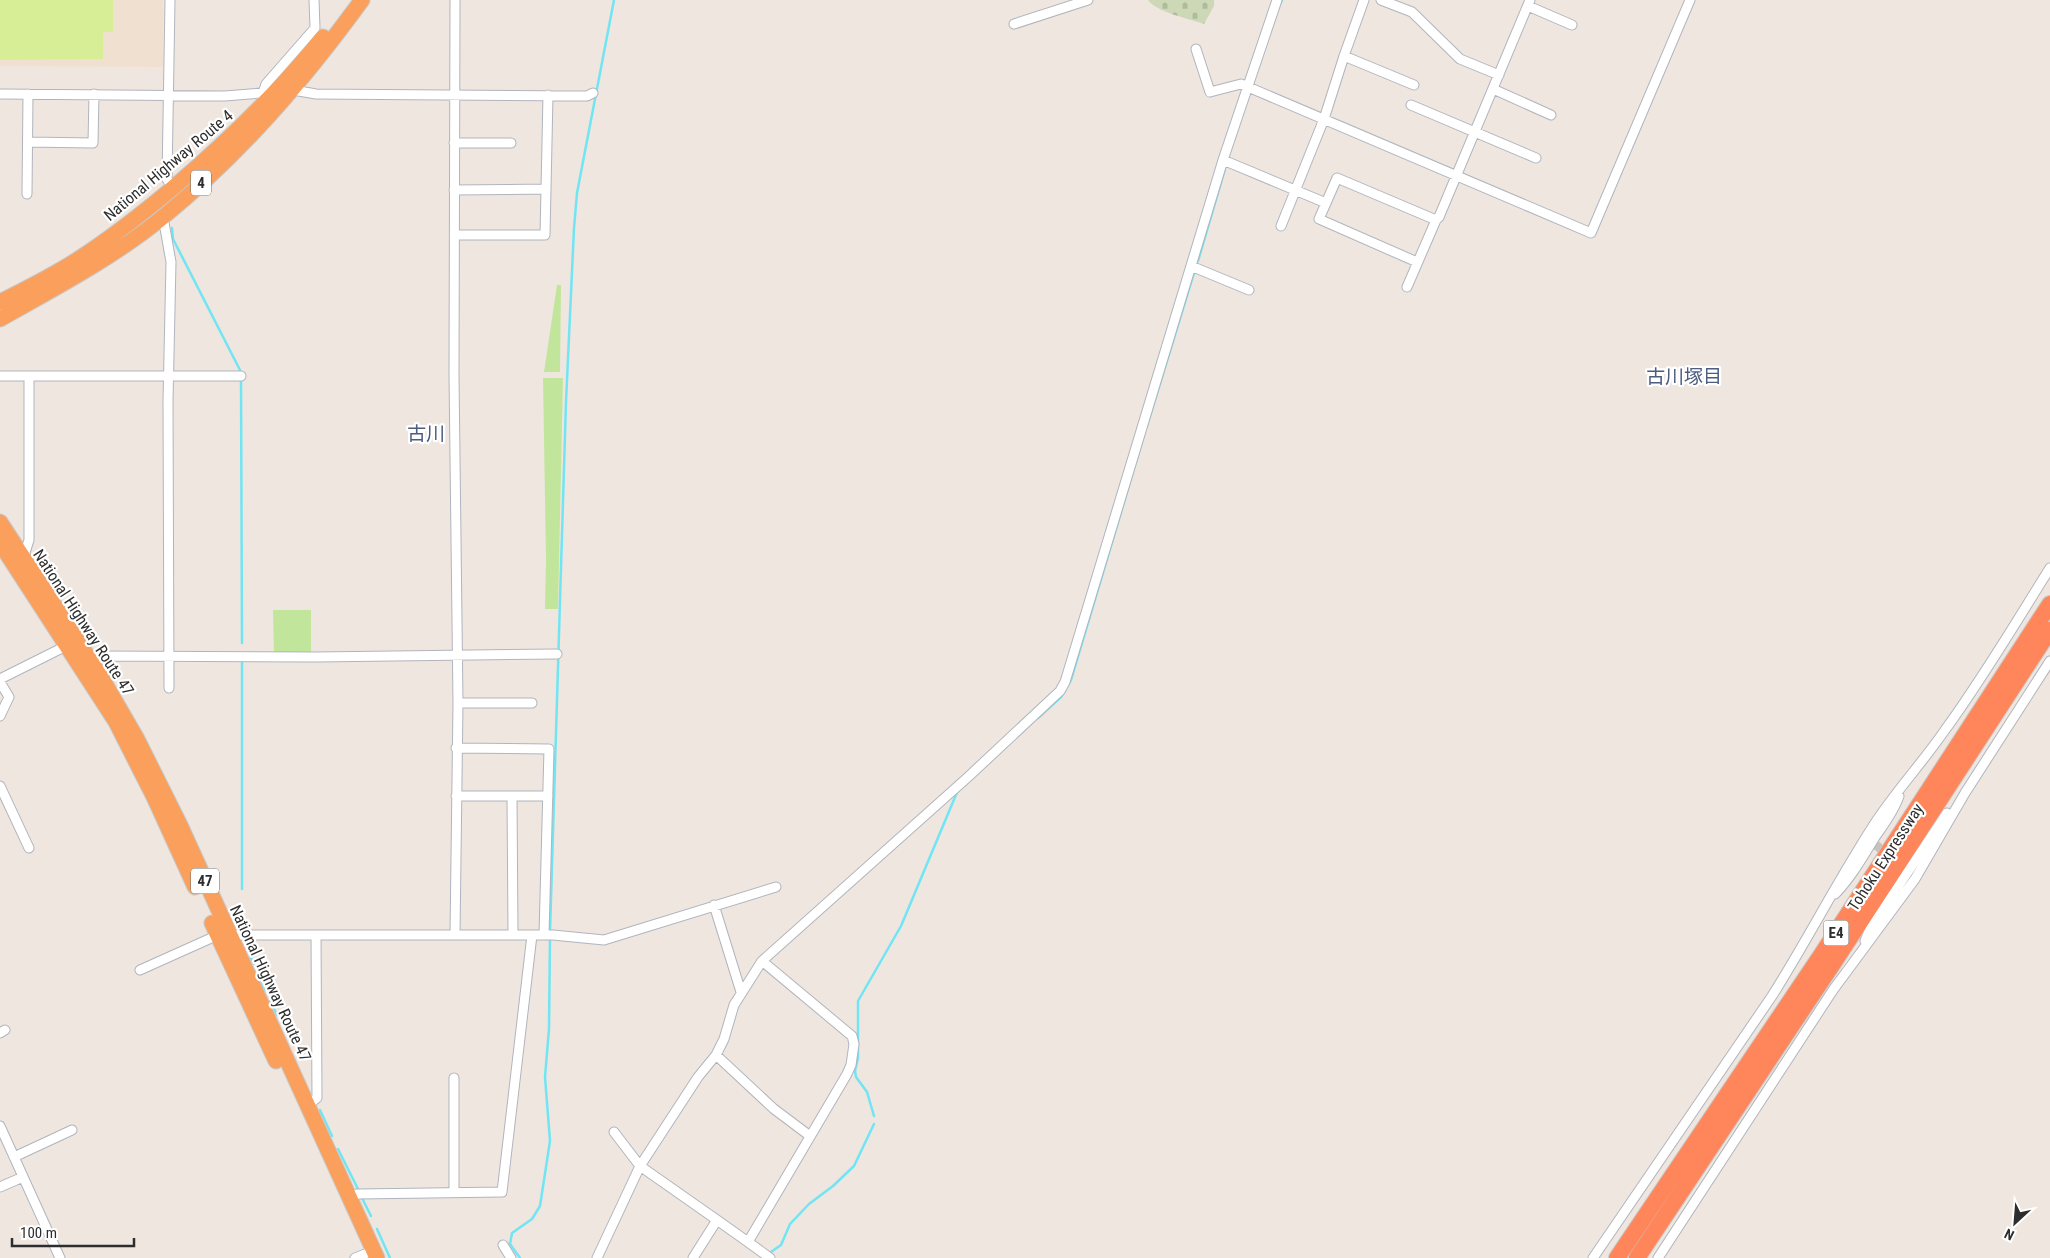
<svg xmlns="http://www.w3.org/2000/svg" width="2050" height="1258" font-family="'Roboto Condensed','Noto Sans JP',sans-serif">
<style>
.education{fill:#f0e0cf}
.green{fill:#c1e69b}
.cemetery{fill:url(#cemetery-stones)}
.pitch{fill:#d7ee97}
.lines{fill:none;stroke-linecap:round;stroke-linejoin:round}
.stream{stroke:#71e5f3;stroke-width:2.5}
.minor-tunnel{stroke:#c8c1bc;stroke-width:9;stroke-dasharray:9 4.5;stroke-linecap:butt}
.minor-casing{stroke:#b0b5bd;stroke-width:11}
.trunk-casing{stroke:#c8c8c8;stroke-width:17}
.motorway-casing{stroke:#c8c8c8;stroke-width:18}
.minor{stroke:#fff;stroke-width:9}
.trunk{stroke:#faa05c;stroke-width:15}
.motorway{stroke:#ff865a;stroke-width:16}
.labels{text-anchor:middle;stroke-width:4.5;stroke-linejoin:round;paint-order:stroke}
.shield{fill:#fff;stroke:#6c6c6c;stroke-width:1}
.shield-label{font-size:15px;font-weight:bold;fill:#2d2d2d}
.street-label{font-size:16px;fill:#2d2d2d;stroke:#fff}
.quarter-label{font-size:19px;fill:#4b5d80;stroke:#fff}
</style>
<defs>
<pattern id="cemetery-stones" width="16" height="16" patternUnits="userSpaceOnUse" patternTransform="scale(1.25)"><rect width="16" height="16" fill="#cdd9b6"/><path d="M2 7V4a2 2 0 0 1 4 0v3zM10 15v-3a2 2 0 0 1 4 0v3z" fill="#b0bb9d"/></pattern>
</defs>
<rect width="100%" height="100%" fill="#efe6e0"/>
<path class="education" d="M 0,0 L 163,0 L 163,67 L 0,66 Z"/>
<path class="green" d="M 557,285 L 561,285 L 560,372 L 544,372 Z
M 543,378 L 563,378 L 558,609 L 545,609 L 546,560 Z
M 273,610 L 311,610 L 311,653 L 274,654 Z"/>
<path class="cemetery" d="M 1148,0 L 1214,0 L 1214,6 L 1204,24 C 1190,19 1156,12 1148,0 Z"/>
<path class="pitch" d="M 0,0 L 113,0 L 113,32 L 103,32 L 103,59 L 0,60 Z"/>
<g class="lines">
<path class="stream" d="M 1277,11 L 1282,0
M 172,228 L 173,239 L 241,372
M 1198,261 L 1225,169
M 241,379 L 242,643
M 1147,426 L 1194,273
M 242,661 L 242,889
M 1038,718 L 1061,697 L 1071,680 L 1144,435
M 550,932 L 566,402 L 574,228 L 577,193 L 614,0
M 250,956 L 254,964
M 259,976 L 265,990
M 270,1001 L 277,1015
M 320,1110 L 332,1136
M 874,1116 L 867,1092 L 856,1077 L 855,1071 L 858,1058 L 858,1001 L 901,926 L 958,790
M 338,1149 L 359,1191
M 362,1198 L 371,1216
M 377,1229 L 390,1258
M 771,1252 L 781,1245 L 790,1224 L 809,1204 L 833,1186 L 854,1166 L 874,1124
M 520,1258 L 510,1244 L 512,1233 L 532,1219 L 540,1206 L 550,1141 L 545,1077 L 549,1029 L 550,938"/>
<path class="minor-tunnel" d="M 1876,845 L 1889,856"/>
<defs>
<path id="minor" d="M 170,0 L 167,179 L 172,188
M 455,0 L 454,375 L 458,703 L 455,935
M 1381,0 L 1412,12 L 1460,59 L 1499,75
M 1528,6 L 1572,25
M 1014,24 L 1088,0
M 1196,49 L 1210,92 L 1241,84 L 1591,233 L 1690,0
M 1344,56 L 1414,85
M 1493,89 L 1551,115
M 293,90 L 316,94 L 587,96 L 593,93
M 263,93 L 266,84 L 315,28 L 314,0
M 0,94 L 225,96 L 273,92
M 1411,105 L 1536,158
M 28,142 L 93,143 L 94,94
M 454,143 L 511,143
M 1223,160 L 1326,203
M 546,189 L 548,95
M 454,190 L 546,189 L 545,235 L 455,235
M 27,194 L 28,94
M 163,217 L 171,262 L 168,401 L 169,688
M 1281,226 L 1324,119 L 1344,56 L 1364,0
M 1417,262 L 1319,219 L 1337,178 L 1436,220
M 1191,266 L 1249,290
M 1407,287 L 1436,220 L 1439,217 L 1530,0
M 0,376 L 241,376
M 23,559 L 29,540 L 29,376
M 91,662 L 96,656 L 316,657 L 557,654
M 0,679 L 68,645
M 0,682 L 9,697 L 0,716
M 458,703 L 532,703
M 456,748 L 549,749 L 544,935
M 0,786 L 29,848
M 456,796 L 548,796
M 512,796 L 513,935
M 1835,894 C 1851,878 1863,856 1875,837 C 1884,824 1894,811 1899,796
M 714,905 L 741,992
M 229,935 L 553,935 L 604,940 L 776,887
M 1865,941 L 1870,929 L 1947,813
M 140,970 L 218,935
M 0,1033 L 5,1030
M 716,1055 L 774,1109 L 810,1136
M 308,1105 L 317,1098 L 316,935
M 0,1126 L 60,1258
M 614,1132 L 640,1166 L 717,1220
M 14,1157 L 72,1130
M 0,1187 L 23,1177
M 454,1192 L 454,1078
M 351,1199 L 357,1194 L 502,1192 L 532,935
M 748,1242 L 770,1258
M 503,1245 L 511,1258
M 355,1258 L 365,1254
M 597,1258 L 640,1166 L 698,1077 L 716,1055 L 724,1039 L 734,1005 L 762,961 L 968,777 L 1060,691 L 1065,682 L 1223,160 L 1277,0
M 693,1258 L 717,1220 L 748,1242 L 847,1074 L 851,1065 L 854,1044 L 852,1036 L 762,961
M 1593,1258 L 1772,996 C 1808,939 1838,880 1875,823 C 1896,791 1923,762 1945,730 C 1983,678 2016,622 2050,568
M 1658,1258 L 1833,990 L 1915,879 L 1965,793 L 2050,661"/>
<path id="trunk" d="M 0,302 C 26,289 52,276 77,260 C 111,238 143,213 174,187 C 228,141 278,93 323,37
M 0,319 C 55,288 114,257 163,217 C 241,153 303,81 362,0
M 0,522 L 100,675 L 137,739 L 180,825 L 377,1258
M 0,543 L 116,722 L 154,797 L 195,887
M 212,923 L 276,1061"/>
<path id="motorway" d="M 1617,1258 L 1822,954 L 2050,604
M 1637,1258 L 1834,962 L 2050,630"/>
</defs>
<use href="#minor" class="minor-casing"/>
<use href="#trunk" class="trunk-casing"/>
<use href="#motorway" class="motorway-casing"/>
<use href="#minor" class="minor"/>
<use href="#trunk" class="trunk"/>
<use href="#motorway" class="motorway"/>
</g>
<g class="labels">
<g class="shield">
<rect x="191" y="170.5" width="20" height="25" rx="4"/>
<rect x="191" y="868.5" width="28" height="25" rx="4"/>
<rect x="1823.5" y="920.5" width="25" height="25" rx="4"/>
</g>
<g class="shield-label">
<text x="201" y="188">4</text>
<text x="205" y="886">47</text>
<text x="1836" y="938">E4</text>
</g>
<g class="street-label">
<text transform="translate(168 165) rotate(-40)" y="6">National Highway Route 4</text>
<text transform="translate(84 622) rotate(57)" y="6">National Highway Route 47</text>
<text transform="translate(1885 857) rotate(-57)" y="6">Tohoku Expressway</text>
<text transform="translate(271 983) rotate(65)" y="6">National Highway Route 47</text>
</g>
<g class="quarter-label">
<text x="1684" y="383">古川塚目</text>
<text x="426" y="440">古川</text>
</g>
</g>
<g transform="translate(2015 1223) rotate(206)" stroke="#ffffff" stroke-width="4" paint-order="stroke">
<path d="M0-4L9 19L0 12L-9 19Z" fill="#2d2d2d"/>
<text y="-8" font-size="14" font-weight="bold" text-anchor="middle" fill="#2d2d2d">N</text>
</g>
<path d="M12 1238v8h122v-8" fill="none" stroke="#2d2d2d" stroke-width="2.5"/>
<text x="20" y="1238" font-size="15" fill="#2d2d2d" stroke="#ffffff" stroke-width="4" paint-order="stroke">100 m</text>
</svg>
